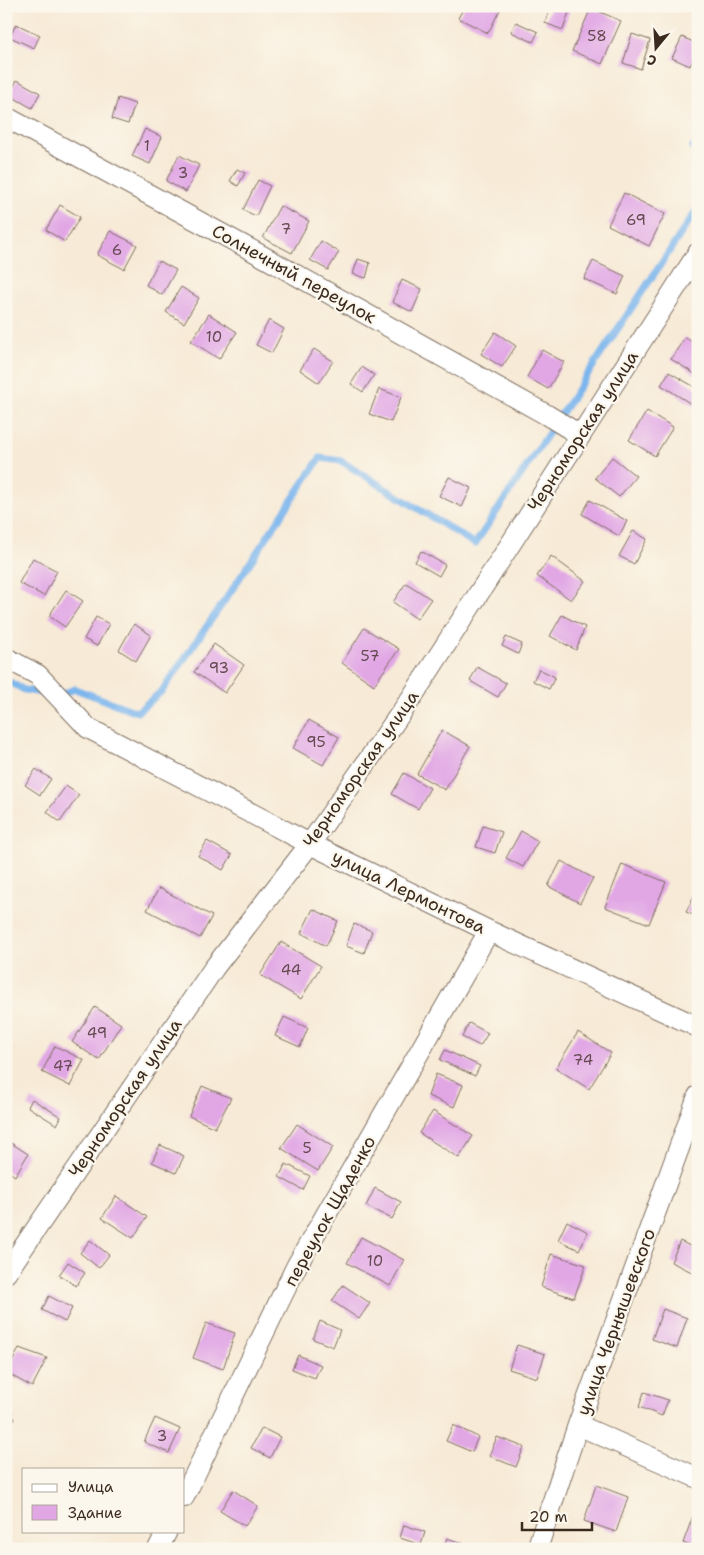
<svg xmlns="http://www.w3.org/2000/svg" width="704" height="1555" font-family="'Shantell Sans',sans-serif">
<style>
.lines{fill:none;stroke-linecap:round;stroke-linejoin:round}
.stream{stroke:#7bb6ed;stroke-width:7}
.building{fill:#e1a7e5}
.minor-casing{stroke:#7d6d5e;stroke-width:22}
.minor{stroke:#fff;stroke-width:20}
.labels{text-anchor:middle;stroke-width:4.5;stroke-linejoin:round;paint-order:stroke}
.number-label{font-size:15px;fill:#644950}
.street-label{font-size:18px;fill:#3b2a1e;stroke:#fbf7ec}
</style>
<rect width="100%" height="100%" fill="#fbf7ec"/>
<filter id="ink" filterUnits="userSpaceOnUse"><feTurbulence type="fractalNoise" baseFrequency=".02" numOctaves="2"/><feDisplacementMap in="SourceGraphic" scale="10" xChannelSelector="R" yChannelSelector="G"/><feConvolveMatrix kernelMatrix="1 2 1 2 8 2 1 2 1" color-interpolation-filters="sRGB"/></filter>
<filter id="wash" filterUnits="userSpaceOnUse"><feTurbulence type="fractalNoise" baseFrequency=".0096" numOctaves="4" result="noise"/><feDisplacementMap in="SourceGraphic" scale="20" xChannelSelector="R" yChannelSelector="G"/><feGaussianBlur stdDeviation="1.12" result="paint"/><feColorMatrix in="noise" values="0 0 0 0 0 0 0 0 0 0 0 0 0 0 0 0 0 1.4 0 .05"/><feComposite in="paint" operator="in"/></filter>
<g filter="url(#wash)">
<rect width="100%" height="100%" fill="#f7ead6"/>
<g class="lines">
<path class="stream" d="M 693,147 L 698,153
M 6,680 L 24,690 L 48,694
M 59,695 L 75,689 L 137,712 L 162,691 L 225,600 L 320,458 L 341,461 L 475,544 L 698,208"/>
</g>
<g id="blocks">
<path class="building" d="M 465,6 L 502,6 L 488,33 L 458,18 Z
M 551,6 L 571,6 L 563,30 L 545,23 Z
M 591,8 L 621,21 L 602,64 L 572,51 Z
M 516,22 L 538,32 L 533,42 L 511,32 Z
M 16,24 L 40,35 L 34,48 L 10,37 Z
M 632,34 L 650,40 L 641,69 L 623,63 Z
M 682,37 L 698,44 L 698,49 L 690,66 L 672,58 Z
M 17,80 L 40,93 L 32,108 L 9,95 Z
M 118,98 L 135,104 L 128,124 L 112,119 Z
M 145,129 L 162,137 L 150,164 L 132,156 Z
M 179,155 L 199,165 L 186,192 L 166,181 Z
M 237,169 L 245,173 L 238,186 L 230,181 Z
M 258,180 L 270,186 L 256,216 L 243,210 Z
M 624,193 L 665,214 L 649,246 L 608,225 Z
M 60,205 L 80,217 L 65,242 L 46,230 Z
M 280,206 L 309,221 L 292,253 L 263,238 Z
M 110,231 L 137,245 L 124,269 L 97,255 Z
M 321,241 L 339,252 L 328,270 L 310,260 Z
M 358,259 L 370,263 L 366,278 L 353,274 Z
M 159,261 L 176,270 L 162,295 L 146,285 Z
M 593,261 L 625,276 L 617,294 L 584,279 Z
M 402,280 L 422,289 L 412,312 L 392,302 Z
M 181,287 L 199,298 L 184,323 L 166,312 Z
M 209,314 L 237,332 L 219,359 L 191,341 Z
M 269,320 L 284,329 L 272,353 L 256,345 Z
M 495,332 L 516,346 L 502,367 L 481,354 Z
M 685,337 L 698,346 L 698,376 L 671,359 Z
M 314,349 L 333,361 L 319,383 L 300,370 Z
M 542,350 L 564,362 L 548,389 L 527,377 Z
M 362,367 L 374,375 L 363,392 L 351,384 Z
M 669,372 L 698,389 L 698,405 L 696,407 L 661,385 Z
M 379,389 L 401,397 L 391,422 L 369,414 Z
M 647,411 L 673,427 L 655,456 L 629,440 Z
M 612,457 L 636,476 L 619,497 L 595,478 Z
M 449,477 L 471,488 L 462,507 L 439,496 Z
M 590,500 L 627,521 L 619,536 L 582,514 Z
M 633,531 L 647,539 L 634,564 L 619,556 Z
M 421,551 L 445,565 L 439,576 L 415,562 Z
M 551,556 L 585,581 L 571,600 L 537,576 Z
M 33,558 L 57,571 L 44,596 L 19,583 Z
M 406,583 L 431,599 L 417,619 L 393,602 Z
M 66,590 L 83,601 L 65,627 L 49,616 Z
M 562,615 L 585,627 L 576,650 L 550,636 Z
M 96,617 L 109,624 L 97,646 L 84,639 Z
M 134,624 L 151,635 L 136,661 L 119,650 Z
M 364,628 L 399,649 L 374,685 L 342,663 Z
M 506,637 L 522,644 L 518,654 L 502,646 Z
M 214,644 L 244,665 L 225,693 L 194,672 Z
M 477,667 L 506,683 L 498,697 L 470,681 Z
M 539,669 L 555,677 L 549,689 L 533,681 Z
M 309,720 L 339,737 L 323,765 L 293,748 Z
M 442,730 L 470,746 L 445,790 L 417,774 Z
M 36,769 L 51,779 L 40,795 L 25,785 Z
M 404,773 L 430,788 L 418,809 L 392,794 Z
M 66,786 L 79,795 L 60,822 L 47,812 Z
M 483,826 L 502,832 L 495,853 L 476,847 Z
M 521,831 L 538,841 L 523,867 L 506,858 Z
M 207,841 L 232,855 L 223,870 L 198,856 Z
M 561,861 L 593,878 L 580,903 L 548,886 Z
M 622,864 L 666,882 L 649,924 L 605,907 Z
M 698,887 L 698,917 L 686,912 Z
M 159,888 L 212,916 L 200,938 L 147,910 Z
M 313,909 L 338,921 L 326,946 L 301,933 Z
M 354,924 L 372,931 L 364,953 L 346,946 Z
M 281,942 L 321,966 L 301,999 L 260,975 Z
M 95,1007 L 121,1024 L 99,1060 L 72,1042 Z
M 284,1017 L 308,1028 L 300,1047 L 275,1036 Z
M 469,1023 L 488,1033 L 480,1046 L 462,1037 Z
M 578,1032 L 611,1053 L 589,1089 L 556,1068 Z
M 55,1046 L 84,1060 L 70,1086 L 42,1072 Z
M 445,1050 L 480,1066 L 475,1076 L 440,1060 Z
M 436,1074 L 463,1085 L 454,1107 L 428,1096 Z
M 202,1086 L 231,1098 L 215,1128 L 189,1116 Z
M 32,1099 L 61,1117 L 57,1125 L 28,1107 Z
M 433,1111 L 473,1136 L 459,1158 L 419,1133 Z
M 297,1124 L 333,1147 L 318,1171 L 281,1148 Z
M 6,1140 L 28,1154 L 15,1176 L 6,1170 Z
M 160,1145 L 184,1156 L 176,1173 L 152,1162 Z
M 286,1164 L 310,1176 L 303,1190 L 279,1177 Z
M 375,1188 L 401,1202 L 392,1219 L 366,1206 Z
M 116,1196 L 147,1217 L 133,1238 L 102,1218 Z
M 567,1221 L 588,1232 L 579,1250 L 558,1240 Z
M 361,1237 L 404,1260 L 390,1286 L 347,1263 Z
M 90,1240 L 109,1255 L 99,1268 L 80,1253 Z
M 680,1241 L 698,1250 L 698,1275 L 671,1262 Z
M 551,1254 L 586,1265 L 574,1298 L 541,1287 Z
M 68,1262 L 85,1273 L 76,1286 L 59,1275 Z
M 343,1285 L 370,1303 L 359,1319 L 332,1301 Z
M 49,1296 L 72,1308 L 65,1322 L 42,1310 Z
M 663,1309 L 687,1318 L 677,1348 L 652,1339 Z
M 320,1321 L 340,1330 L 333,1347 L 313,1339 Z
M 206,1323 L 235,1333 L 223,1369 L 193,1358 Z
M 517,1345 L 545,1354 L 537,1378 L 509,1369 Z
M 19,1348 L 47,1358 L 32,1387 L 7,1373 Z
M 298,1355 L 321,1365 L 315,1378 L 292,1369 Z
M 644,1392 L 668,1400 L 662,1416 L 639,1407 Z
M 6,1413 L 15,1418 L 6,1432 Z
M 155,1418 L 180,1429 L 169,1453 L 144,1442 Z
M 453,1425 L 478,1437 L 472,1452 L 446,1441 Z
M 262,1428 L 280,1437 L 270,1458 L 251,1448 Z
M 497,1437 L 524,1447 L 516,1467 L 489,1456 Z
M 596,1485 L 628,1497 L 616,1532 L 584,1521 Z
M 233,1490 L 258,1506 L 245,1526 L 220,1511 Z
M 693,1516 L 698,1517 L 698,1549 L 683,1543 Z
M 404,1525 L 425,1532 L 421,1545 L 400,1538 Z
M 447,1538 L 477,1548 L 477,1549 L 443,1549 Z"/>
</g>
</g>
<g filter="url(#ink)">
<use href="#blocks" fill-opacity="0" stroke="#7d6d5e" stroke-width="1"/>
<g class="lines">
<defs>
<path id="minor" d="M 6,117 L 255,252 L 547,415 L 580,435
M 6,658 L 38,675 L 88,728 L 310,844 L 489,931 L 698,1027
M 6,1273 L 214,968 L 310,844 L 412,697 L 698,253
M 578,1425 L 698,1478
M 184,1497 L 297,1265 L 489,931
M 158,1549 L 167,1531
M 537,1549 L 578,1425 L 698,1096"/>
</defs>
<use href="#minor" class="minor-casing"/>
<use href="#minor" class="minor"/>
</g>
</g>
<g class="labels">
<g class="number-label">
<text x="597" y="41">58</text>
<text x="147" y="151">1</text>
<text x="183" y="178">3</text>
<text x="636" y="225">69</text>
<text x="286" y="234">7</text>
<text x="117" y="255">6</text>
<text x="214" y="342">10</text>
<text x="370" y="661">57</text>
<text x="219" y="673">93</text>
<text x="316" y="747">95</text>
<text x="291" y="975">44</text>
<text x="97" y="1038">49</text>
<text x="583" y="1065">74</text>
<text x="63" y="1071">47</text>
<text x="307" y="1153">5</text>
<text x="375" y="1266">10</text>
<text x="162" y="1441">3</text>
</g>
<g class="street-label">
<text transform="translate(294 274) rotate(29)" y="6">Солнечный переулок</text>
<text transform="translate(583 431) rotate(-57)" y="6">Черноморская улица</text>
<text transform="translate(361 769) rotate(-55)" y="6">Черноморская улица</text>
<text transform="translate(409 892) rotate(26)" y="6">улица Лермонтова</text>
<text transform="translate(125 1098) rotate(-56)" y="6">Черноморская улица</text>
<text transform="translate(330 1211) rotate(-61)" y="6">переулок Щаденко</text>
<text transform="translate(616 1322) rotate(-70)" y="6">улица Чернышевского</text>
</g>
</g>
<rect width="704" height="1555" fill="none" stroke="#fbf7ec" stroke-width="25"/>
<rect x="22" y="1468" width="162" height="65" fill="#fbf7ec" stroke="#aea59a"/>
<rect x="32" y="1484" width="25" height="8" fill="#ffffff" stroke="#aea59a"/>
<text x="68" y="1492" font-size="15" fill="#3b2a1e">Улица</text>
<rect x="32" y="1505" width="25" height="15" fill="#e1a7e5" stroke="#aea59a"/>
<text x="68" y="1518" font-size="15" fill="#3b2a1e">Здание</text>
<g transform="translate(656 48) rotate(198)" stroke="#fbf7ec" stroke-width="4" paint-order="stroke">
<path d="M0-4L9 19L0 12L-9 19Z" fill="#3b2a1e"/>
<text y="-8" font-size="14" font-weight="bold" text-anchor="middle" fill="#3b2a1e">С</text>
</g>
<path d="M522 1522v8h70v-8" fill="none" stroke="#3b2a1e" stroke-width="2.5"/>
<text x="529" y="1522" font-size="15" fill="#3b2a1e" stroke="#fbf7ec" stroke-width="4" paint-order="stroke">20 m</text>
</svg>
